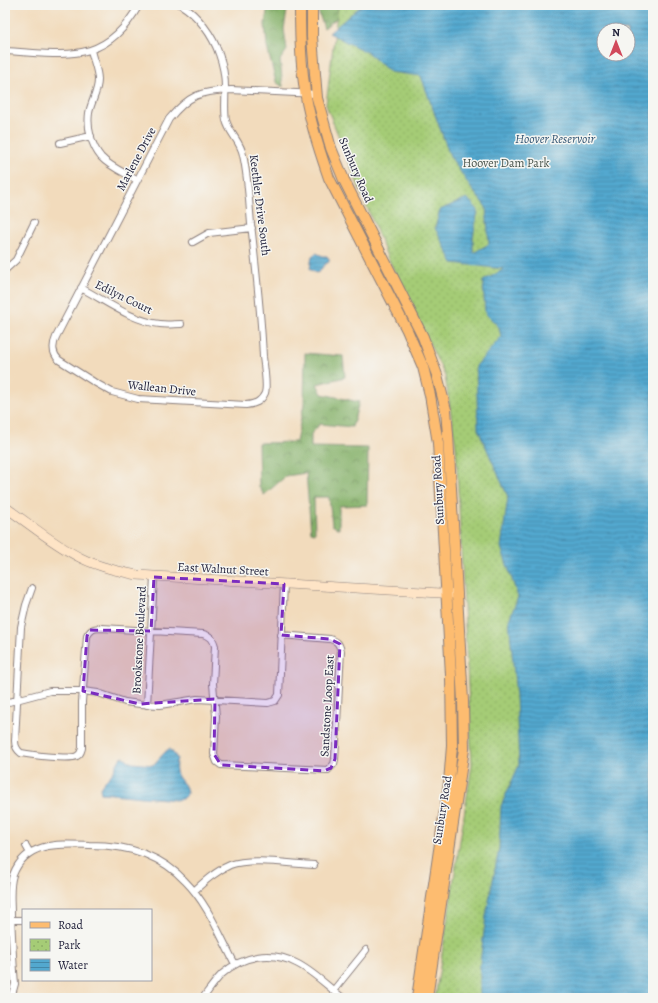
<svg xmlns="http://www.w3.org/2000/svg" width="658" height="1003" font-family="Alegreya,serif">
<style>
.forest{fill:url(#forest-crowns);stroke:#536951}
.park{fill:url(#park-dots);stroke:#647758;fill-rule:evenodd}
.water{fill:url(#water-rules);stroke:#3a6585;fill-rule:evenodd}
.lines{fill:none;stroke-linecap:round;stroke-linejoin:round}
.minor-casing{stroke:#8a7e7c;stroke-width:8}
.secondary-casing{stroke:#8a7e7c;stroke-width:10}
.primary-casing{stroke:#8a7e7c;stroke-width:12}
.minor{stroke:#fff;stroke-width:6}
.secondary{stroke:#fee4c6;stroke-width:9}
.primary{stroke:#fdbc70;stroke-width:10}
.marked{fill:#7b2cbf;fill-opacity:0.2;stroke:#7b2cbf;stroke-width:3;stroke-dasharray:8 5;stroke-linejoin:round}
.labels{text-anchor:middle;stroke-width:3;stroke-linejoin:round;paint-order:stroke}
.street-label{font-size:12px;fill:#22223b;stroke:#f6f6f2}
.park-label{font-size:12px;fill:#49554d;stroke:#f6f6f2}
.water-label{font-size:13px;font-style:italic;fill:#365876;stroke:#f6f6f2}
</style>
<defs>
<pattern id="forest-crowns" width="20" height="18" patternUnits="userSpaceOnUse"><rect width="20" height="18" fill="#84b067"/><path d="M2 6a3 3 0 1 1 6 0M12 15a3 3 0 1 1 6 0" fill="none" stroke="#6c8f56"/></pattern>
<pattern id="park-dots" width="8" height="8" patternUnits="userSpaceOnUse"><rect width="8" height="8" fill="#a5cc76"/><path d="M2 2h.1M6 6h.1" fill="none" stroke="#8eaf67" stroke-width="1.8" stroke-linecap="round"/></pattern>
<pattern id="water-rules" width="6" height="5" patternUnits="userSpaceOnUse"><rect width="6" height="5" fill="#53a8cf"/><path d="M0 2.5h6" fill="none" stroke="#4488a9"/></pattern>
</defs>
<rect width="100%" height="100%" fill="#f6f6f2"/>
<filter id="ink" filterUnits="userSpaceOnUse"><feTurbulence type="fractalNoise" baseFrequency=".025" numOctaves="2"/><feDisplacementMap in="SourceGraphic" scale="8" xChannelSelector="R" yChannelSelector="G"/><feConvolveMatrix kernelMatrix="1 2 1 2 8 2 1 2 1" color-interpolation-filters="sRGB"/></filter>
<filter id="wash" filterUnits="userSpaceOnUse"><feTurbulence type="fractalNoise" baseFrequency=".012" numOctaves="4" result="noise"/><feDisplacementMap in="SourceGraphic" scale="16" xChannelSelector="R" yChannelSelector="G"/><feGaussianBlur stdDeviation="0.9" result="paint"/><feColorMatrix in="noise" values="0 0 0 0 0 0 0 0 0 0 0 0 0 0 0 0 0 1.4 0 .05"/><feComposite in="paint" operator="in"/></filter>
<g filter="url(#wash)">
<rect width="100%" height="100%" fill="#f2dbbc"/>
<path class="forest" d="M 268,5 L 288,5 L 284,29 L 287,50 L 280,60 L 283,87 L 276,82 L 267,47 L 265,24 Z
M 316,5 L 353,5 L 324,28 Z
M 305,353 L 343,356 L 345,377 L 317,384 L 322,394 L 359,402 L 352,427 L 320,424 L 311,434 L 311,447 L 368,448 L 367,505 L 339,506 L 339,529 L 332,525 L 329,497 L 314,497 L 315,533 L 311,532 L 306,473 L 286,476 L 264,495 L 259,487 L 258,443 L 296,442 L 304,404 Z"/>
<path class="park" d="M 338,5 L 402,5 L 653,17 L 653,998 L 435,998 L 472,765 L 456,447 L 445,376 L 386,254 L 326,105 ZM 604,30 L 628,30 L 628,54 L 604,54 Z"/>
<path class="water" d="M 362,5 L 653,5 L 653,998 L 480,998 L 480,963 L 486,916 L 499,849 L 501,806 L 519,765 L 516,696 L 509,620 L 518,597 L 501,547 L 508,497 L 478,429 L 476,366 L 501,337 L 499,327 L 485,313 L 483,281 L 504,269 L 453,263 L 435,228 L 440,210 L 467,198 L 478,210 L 473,237 L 473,253 L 489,244 L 486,207 L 471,188 L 450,156 L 421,76 L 390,72 L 368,53 L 329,33 ZM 604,30 L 628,30 L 628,54 L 604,54 Z
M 316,253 L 323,256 L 327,256 L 329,259 L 329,262 L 324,265 L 319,272 L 316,273 L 310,269 L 312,256 Z
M 170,749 L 177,758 C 171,781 187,779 187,794 L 182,799 L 175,800 L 101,793 L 100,788 L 104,782 L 111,775 L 121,757 L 124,757 L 132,763 L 153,765 L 167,750 Z"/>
</g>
<g filter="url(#ink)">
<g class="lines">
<defs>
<path id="minor" d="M 181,5 C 198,15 213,36 219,54 C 223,65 225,76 225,87 C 226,98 224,109 226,120 C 229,133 241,142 243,155 C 248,177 249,201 251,224 C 256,268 261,312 263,357 C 264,364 267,387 265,393 C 261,402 255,404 246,405 L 138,399 L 112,392 L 94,382 L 59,360 C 52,353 52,346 56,337 L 169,119 C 189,95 200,91 231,90 L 317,94
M 91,50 C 93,60 98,70 98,80 C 98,92 91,102 89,113 C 87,127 91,145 101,157 C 110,167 125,173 137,180
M 5,51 C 65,54 105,66 139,5
M 60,143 L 91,136
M 193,242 L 209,233 L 252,228
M 5,270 L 16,260 L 34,223
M 81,288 C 106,301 132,321 160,324 C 167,325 174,324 181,324
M 32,588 L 26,605 L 21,627 L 15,741 C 15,747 17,750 21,753 C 31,755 70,760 77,756 C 81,754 81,751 82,748 L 82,702 L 87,636 C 91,629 94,628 102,628 L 203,634 C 211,636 213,639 215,646 L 213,684 L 216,716 L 214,754 L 217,762 L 221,765 L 328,770 L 334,764 L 335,759 L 341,651 C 339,643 337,641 330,639 L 281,635
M 5,703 L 50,691 L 83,691 L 98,693 L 125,702 L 140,704 L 160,705 L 197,699 L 268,703 L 275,701 L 279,695 L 284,584
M 147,705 L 154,577
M 26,846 L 30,853
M 194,891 C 205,881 216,871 230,865 C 250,857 291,864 314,865
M 11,920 L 23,920
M 333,991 L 366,950
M 11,998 L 15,984 C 13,961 12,938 11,914 C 11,901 9,887 13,875 C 26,841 59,844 89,845 C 108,845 127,847 145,854 C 160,860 174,869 185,881 C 208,904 220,936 235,964
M 203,998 C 209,990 215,981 222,974 C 242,956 271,950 296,963 C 313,971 328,987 343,998"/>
<path id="secondary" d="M 5,507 C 30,524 54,545 81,558 C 99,567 118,571 137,575 L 457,594"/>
<path id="primary" d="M 300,5 C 300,42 301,80 310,116 C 315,137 322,158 329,178 L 407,330 L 423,367 L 430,395 L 438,443 L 451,675 L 452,746 L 449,783 L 417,998
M 312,5 L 312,37 L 317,98 L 331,148 L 344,180 L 423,337 L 437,375 L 446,410 L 448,435 L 463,701 L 464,749 L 427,998"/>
</defs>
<use href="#minor" class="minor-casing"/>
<use href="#secondary" class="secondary-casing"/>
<use href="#primary" class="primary-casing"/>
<use href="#minor" class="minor"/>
<use href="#secondary" class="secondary"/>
<use href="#primary" class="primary"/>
</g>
</g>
<path class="marked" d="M 154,577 L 284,584 L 281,635 L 330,639 L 340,644 L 335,759 L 331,768 L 324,771 L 221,765 L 214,754 L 215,699 L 140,704 L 83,691 L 87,636 L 90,630 L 151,631 Z"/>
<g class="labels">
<g class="street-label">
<text transform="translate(136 159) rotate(-62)" y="4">Marlene Drive</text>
<text transform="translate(356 170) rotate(67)" y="4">Sunbury Road</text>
<text transform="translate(260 205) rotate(83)" y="4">Keethler Drive South</text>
<text transform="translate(124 297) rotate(26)" y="4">Edilyn Court</text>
<text transform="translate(162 388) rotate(6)" y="4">Wallean Drive</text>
<text transform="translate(438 490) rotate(-93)" y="4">Sunbury Road</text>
<text transform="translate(223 569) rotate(3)" y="4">East Walnut Street</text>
<text transform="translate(139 640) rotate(-87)" y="4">Brookstone Boulevard</text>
<text transform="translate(327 706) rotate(-87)" y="4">Sandstone Loop East</text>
<text transform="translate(442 810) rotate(-81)" y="4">Sunbury Road</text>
</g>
<g class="park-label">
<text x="506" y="167">Hoover Dam Park</text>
</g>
<g class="water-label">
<text x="555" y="143">Hoover Reservoir</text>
</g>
</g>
<rect width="658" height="1003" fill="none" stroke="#f6f6f2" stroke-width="20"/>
<rect x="22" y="909" width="130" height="72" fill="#f6f6f2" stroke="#a1a1a9"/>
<rect x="30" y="922" width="20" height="6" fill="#fdbc70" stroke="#a1a1a9"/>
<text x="58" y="929" font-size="12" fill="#22223b">Road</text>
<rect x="30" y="939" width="20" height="12" fill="url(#park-dots)" stroke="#a1a1a9"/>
<text x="58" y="949" font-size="12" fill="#22223b">Park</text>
<rect x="30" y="959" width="20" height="12" fill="url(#water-rules)" stroke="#a1a1a9"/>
<text x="58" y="969" font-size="12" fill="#22223b">Water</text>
<g transform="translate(616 42)"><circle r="19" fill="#f6f6f2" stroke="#a1a1a9"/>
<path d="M0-3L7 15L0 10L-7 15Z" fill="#d1495b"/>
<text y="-6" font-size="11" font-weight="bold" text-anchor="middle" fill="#22223b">N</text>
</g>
</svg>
